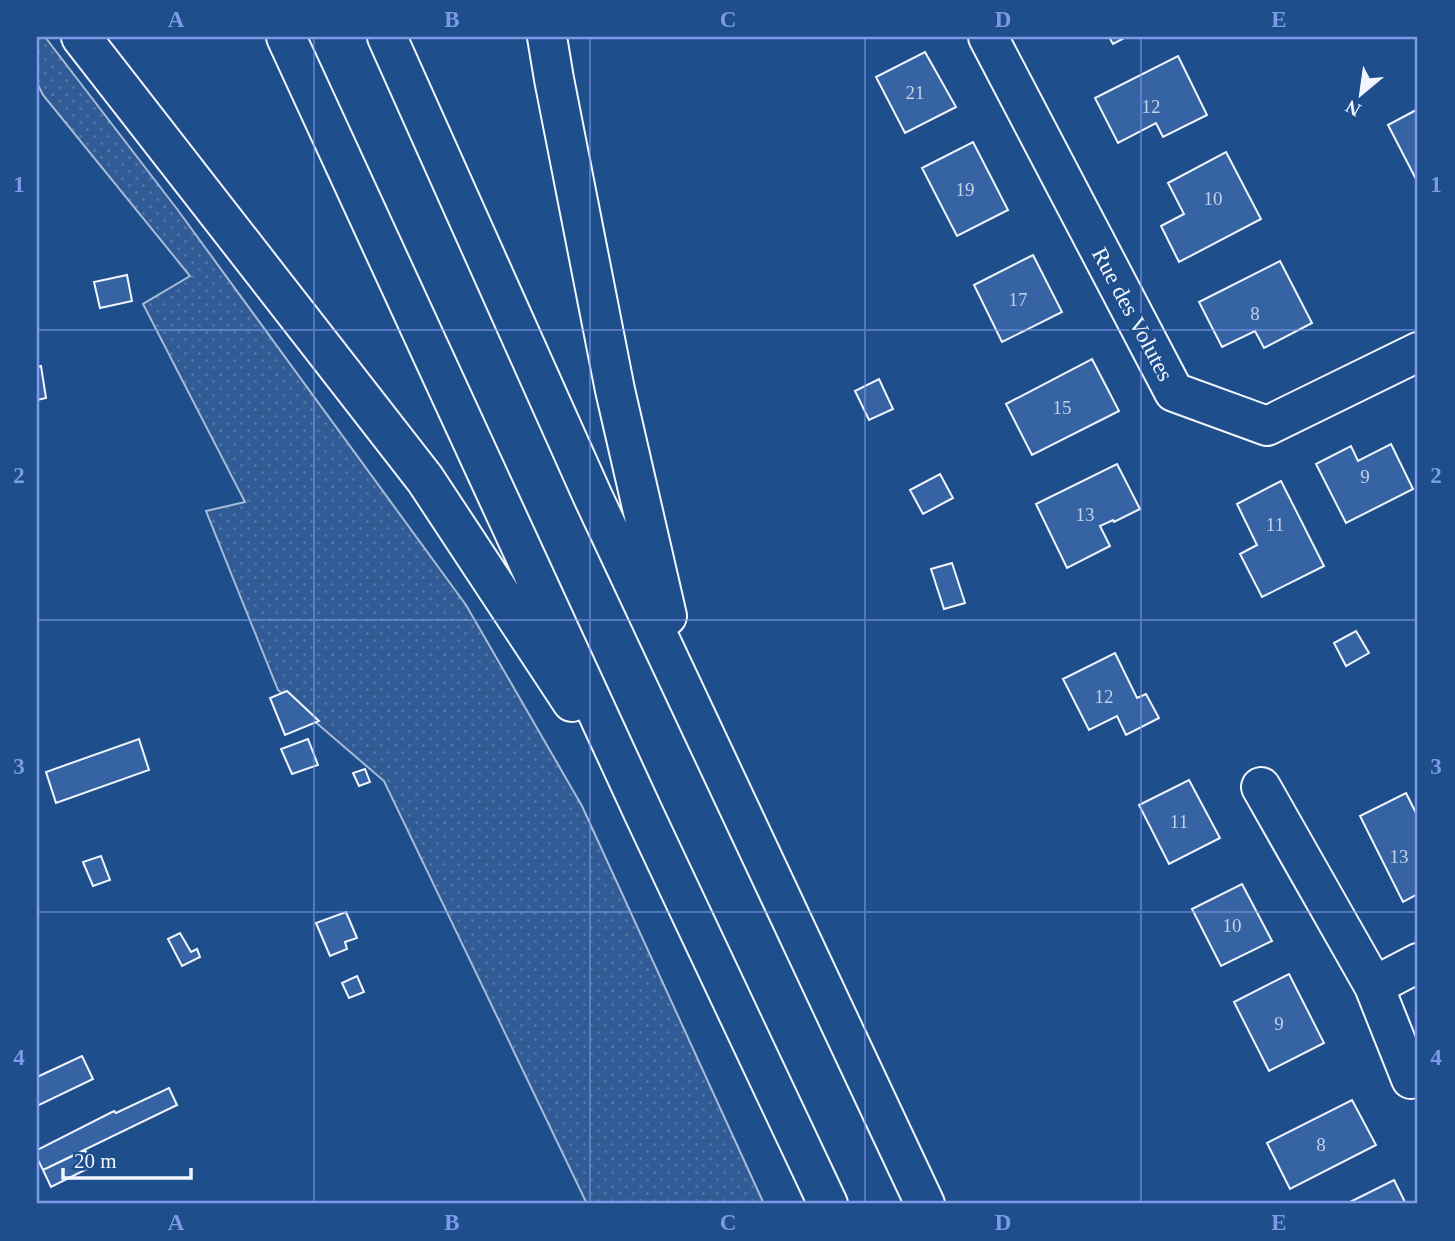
<svg xmlns="http://www.w3.org/2000/svg" width="1455" height="1241" font-family="Georgia,serif">
<style>
.grass{fill:url(#grass-dots);stroke:#a8bbd7;stroke-width:2}
.building{fill:#3563a3;stroke:#f2f6ff;stroke-width:2}
.lines{fill:none;stroke-linecap:round;stroke-linejoin:round}
.street-casing{stroke:#f2f6ff;stroke-width:42}
.highway-casing{stroke:#f2f6ff;stroke-width:42}
.street{stroke:#1f4e8c;stroke-width:38}
.highway{stroke:#1f4e8c;stroke-width:38}
.grid{fill:none;stroke:#7d9aea;stroke-width:2;stroke-opacity:0.55}
.labels{text-anchor:middle;stroke-width:5;stroke-linejoin:round;paint-order:stroke}
.number-label{font-size:19px;fill:#c3d1e8}
.street-label{font-size:23px;fill:#f2f6ff;stroke:#1f4e8c}
.neatline{fill:none;stroke:#7d9aea;stroke-width:2.5}
.grid-label{font-size:23px;text-anchor:middle;font-weight:bold;fill:#7d9aea}
</style>
<defs>
<pattern id="grass-dots" width="8" height="8" patternUnits="userSpaceOnUse" patternTransform="scale(1.75)"><rect width="8" height="8" fill="#305b95"/><path d="M2 2h.1M6 6h.1" fill="none" stroke="#4e73a5" stroke-width="1.8" stroke-linecap="round"/></pattern>
</defs>
<rect width="100%" height="100%" fill="#1f4e8c"/>
<path class="grass" d="M 37,37 L 45,37 L 177,209 L 466,605 L 582,806 L 764,1204 L 587,1204 L 384,781 L 278,690 L 206,511 L 245,502 L 143,304 L 190,276 L 43,95 L 37,83 Z"/>
<path class="building" d="M 1109,37 L 1126,37 L 1113,44 Z
M 925,52 L 956,107 L 905,133 L 876,77 Z
M 1178,56 L 1207,115 L 1163,137 L 1156,123 L 1118,143 L 1095,98 Z
M 1418,109 L 1418,183 L 1388,125 Z
M 973,142 L 1008,210 L 957,236 L 922,168 Z
M 1226,152 L 1261,219 L 1179,262 L 1161,226 L 1184,214 L 1168,183 Z
M 1033,255 L 1062,312 L 1002,342 L 974,285 Z
M 1280,261 L 1312,323 L 1264,348 L 1255,331 L 1222,347 L 1199,302 Z
M 127,275 L 132,301 L 100,308 L 94,282 Z
M 1092,359 L 1119,411 L 1032,455 L 1006,404 Z
M 41,366 L 46,398 L 37,400 L 37,367 Z
M 879,379 L 893,409 L 869,420 L 855,391 Z
M 1391,444 L 1413,489 L 1346,523 L 1316,464 L 1351,446 L 1358,461 Z
M 1117,464 L 1140,509 L 1114,522 L 1113,520 L 1100,526 L 1110,546 L 1067,568 L 1036,504 Z
M 940,474 L 953,498 L 923,514 L 910,490 Z
M 1281,481 L 1324,566 L 1262,597 L 1240,554 L 1257,545 L 1237,504 Z
M 952,563 L 965,603 L 944,609 L 931,569 Z
M 1356,631 L 1369,653 L 1346,666 L 1334,643 Z
M 1115,653 L 1137,698 L 1146,694 L 1159,718 L 1126,735 L 1117,716 L 1089,730 L 1063,679 Z
M 287,691 L 319,721 L 285,735 L 270,698 Z
M 139,739 L 149,770 L 56,803 L 46,772 Z
M 308,739 L 318,765 L 292,774 L 281,749 Z
M 365,769 L 370,782 L 359,786 L 353,773 Z
M 1189,780 L 1220,838 L 1169,864 L 1139,805 Z
M 1406,793 L 1418,817 L 1418,894 L 1403,902 L 1360,816 Z
M 101,856 L 110,880 L 93,886 L 83,862 Z
M 1242,884 L 1272,941 L 1221,966 L 1192,909 Z
M 346,912 L 357,938 L 345,942 L 347,949 L 330,956 L 316,923 Z
M 180,933 L 191,952 L 197,949 L 200,957 L 182,966 L 168,939 Z
M 1289,974 L 1324,1043 L 1269,1071 L 1234,1002 Z
M 357,976 L 364,992 L 349,998 L 342,983 Z
M 82,1056 L 93,1079 L 37,1106 L 37,1077 Z
M 169,1088 L 177,1105 L 43,1170 L 37,1158 L 37,1150 L 114,1111 L 116,1113 Z
M 1352,1100 L 1376,1145 L 1290,1189 L 1267,1143 Z
M 85,1150 L 93,1166 L 51,1187 L 43,1170 Z
M 1394,1180 L 1406,1204 L 1346,1204 Z"/>
<g class="lines">
<defs>
<path id="street" d="M 988,37 L 1174,392 L 1267,426 L 1418,352
M 1261,787 L 1374,986 L 1411,1079
M 1374,986 L 1418,963"/>
<path id="highway" d="M 81,37 L 425,479 L 572,702
M 286,37 L 644,814 L 828,1204
M 387,37 L 593,497 L 925,1204
M 547,37 L 554,79 L 615,390 L 667,616"/>
</defs>
<use href="#street" class="street-casing"/>
<use href="#highway" class="highway-casing"/>
<use href="#street" class="street"/>
<use href="#highway" class="highway"/>
</g>
<path class="grid" d="M 314,37 L 314,1204M 590,37 L 590,1204M 865,37 L 865,1204M 1141,37 L 1141,1204M 37,330 L 1418,330M 37,620 L 1418,620M 37,912 L 1418,912"/>
<g class="labels">
<g class="number-label">
<text x="915" y="99">21</text>
<text x="1151" y="113">12</text>
<text x="965" y="196">19</text>
<text x="1213" y="205">10</text>
<text x="1018" y="306">17</text>
<text x="1255" y="320">8</text>
<text x="1062" y="414">15</text>
<text x="1365" y="483">9</text>
<text x="1085" y="521">13</text>
<text x="1275" y="531">11</text>
<text x="1104" y="703">12</text>
<text x="1179" y="828">11</text>
<text x="1399" y="863">13</text>
<text x="1232" y="932">10</text>
<text x="1279" y="1030">9</text>
<text x="1321" y="1151">8</text>
</g>
<g class="street-label">
<text transform="translate(1133 314) rotate(62)" y="8">Rue des Volutes</text>
</g>
</g>
<rect width="1455" height="1241" fill="none" stroke="#1f4e8c" stroke-width="77"/>
<g transform="translate(1361 94) rotate(209)" stroke="#1f4e8c" stroke-width="5" paint-order="stroke">
<path d="M0-5L12 26L0 18L-12 26Z" fill="#f2f6ff"/>
<text y="-10" font-size="19" font-weight="bold" text-anchor="middle" fill="#f2f6ff">N</text>
</g>
<path d="M63 1168v10h128v-10" fill="none" stroke="#f2f6ff" stroke-width="3.5"/>
<text x="74" y="1168" font-size="21" fill="#f2f6ff" stroke="#1f4e8c" stroke-width="5" paint-order="stroke">20 m</text>
<rect x="38" y="38" width="1378" height="1164" class="neatline"/>
<g class="grid-label">
<text x="176" y="27">A</text>
<text x="452" y="27">B</text>
<text x="728" y="27">C</text>
<text x="1003" y="27">D</text>
<text x="1279" y="27">E</text>
<text x="19" y="192">1</text>
<text x="1436" y="192">1</text>
<text x="19" y="483">2</text>
<text x="1436" y="483">2</text>
<text x="19" y="774">3</text>
<text x="1436" y="774">3</text>
<text x="19" y="1065">4</text>
<text x="1436" y="1065">4</text>
<text x="176" y="1230">A</text>
<text x="452" y="1230">B</text>
<text x="728" y="1230">C</text>
<text x="1003" y="1230">D</text>
<text x="1279" y="1230">E</text>
</g>
</svg>
